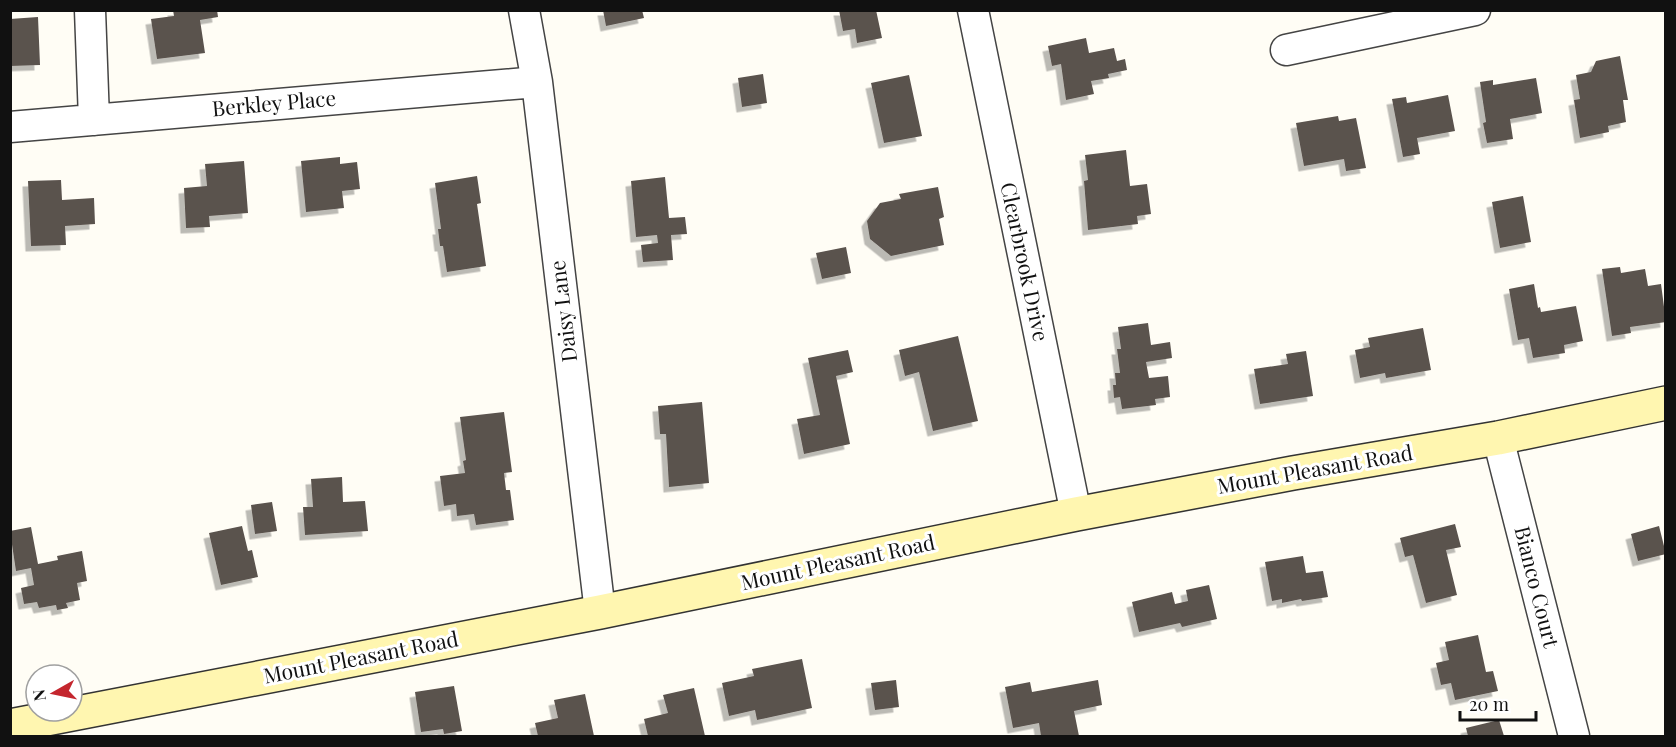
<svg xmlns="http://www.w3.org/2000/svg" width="1676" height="747" font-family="'Playfair Display',serif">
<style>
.building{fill:#5a524d;filter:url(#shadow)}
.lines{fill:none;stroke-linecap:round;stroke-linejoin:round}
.street-casing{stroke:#444;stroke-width:33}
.secondary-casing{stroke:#333;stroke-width:36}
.street{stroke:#fff;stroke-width:30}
.secondary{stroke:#fff6b0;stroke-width:33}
.labels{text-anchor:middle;stroke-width:6;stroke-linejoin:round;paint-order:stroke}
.street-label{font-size:21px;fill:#111;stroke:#fff}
</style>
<defs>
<filter id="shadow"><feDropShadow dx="-5.5" dy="5.5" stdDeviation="0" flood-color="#0004"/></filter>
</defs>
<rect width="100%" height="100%" fill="#fffdf5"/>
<path class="building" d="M 173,10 L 217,10 L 218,17 L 200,20 L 205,53 L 157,59 L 151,19 L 174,16 Z
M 603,10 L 642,10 L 644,18 L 606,26 Z
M 839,10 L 876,10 L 882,38 L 857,43 L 855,29 L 843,31 Z
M 38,17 L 40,65 L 10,66 L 10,19 Z
M 1086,38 L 1089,53 L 1114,48 L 1117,61 L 1125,59 L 1127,70 L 1108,74 L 1109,78 L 1091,81 L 1094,94 L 1066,100 L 1061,64 L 1052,66 L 1048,46 Z
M 1620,56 L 1628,100 L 1623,100 L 1626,122 L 1608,126 L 1609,132 L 1580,138 L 1574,100 L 1580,99 L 1576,75 L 1591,72 L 1596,61 Z
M 763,74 L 767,103 L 742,107 L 738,78 Z
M 909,75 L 922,136 L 884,143 L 871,83 Z
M 1536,78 L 1542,113 L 1510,119 L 1513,139 L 1487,143 L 1483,123 L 1486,122 L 1480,82 L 1493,80 L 1493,85 Z
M 1448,95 L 1455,131 L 1417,138 L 1420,154 L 1403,157 L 1392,99 L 1406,97 L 1407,103 Z
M 1338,116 L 1339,121 L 1356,118 L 1366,168 L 1346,171 L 1344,159 L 1304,166 L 1296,123 Z
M 1126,150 L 1130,186 L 1147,184 L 1151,214 L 1137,216 L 1138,224 L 1088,230 L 1084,181 L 1088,180 L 1085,155 Z
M 340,157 L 340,164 L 357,162 L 360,189 L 342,191 L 344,208 L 306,212 L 301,161 Z
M 244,161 L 248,213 L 209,216 L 210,227 L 186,228 L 184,188 L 207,186 L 205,164 Z
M 477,176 L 481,203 L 477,204 L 486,266 L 447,272 L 443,246 L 440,246 L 438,229 L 441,229 L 435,183 Z
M 665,177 L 669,218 L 685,217 L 687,234 L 671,235 L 673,260 L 643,262 L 641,245 L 658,243 L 657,235 L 636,237 L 631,181 Z
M 61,180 L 62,200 L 94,198 L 95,224 L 65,226 L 66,245 L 31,246 L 28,181 Z
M 938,187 L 944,217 L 939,219 L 944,245 L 891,256 L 870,239 L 867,221 L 880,203 L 901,199 L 899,194 Z
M 1523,196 L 1531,242 L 1500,248 L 1492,202 Z
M 846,247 L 851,273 L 822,279 L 816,253 Z
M 1620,267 L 1621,273 L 1645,269 L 1648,286 L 1661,284 L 1666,322 L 1630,327 L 1631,333 L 1612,336 L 1602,269 Z
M 1534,284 L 1538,308 L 1540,307 L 1541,312 L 1576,306 L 1583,341 L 1564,345 L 1565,353 L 1533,358 L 1529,338 L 1518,340 L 1509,289 Z
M 1148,323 L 1151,345 L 1170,342 L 1172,358 L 1146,362 L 1149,378 L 1168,376 L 1170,397 L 1155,399 L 1156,405 L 1122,409 L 1120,397 L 1114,398 L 1113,385 L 1116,385 L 1115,373 L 1120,373 L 1117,349 L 1121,349 L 1118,327 Z
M 1423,328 L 1431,370 L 1386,378 L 1385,373 L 1360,378 L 1355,350 L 1370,347 L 1368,338 Z
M 958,336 L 978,421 L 933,431 L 919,372 L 905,376 L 899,350 Z
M 848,350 L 853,372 L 836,376 L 850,444 L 804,454 L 797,419 L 820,415 L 808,358 Z
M 1306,351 L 1313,396 L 1260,404 L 1254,369 L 1288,364 L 1286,354 Z
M 702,402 L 709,483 L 669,487 L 666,434 L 660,434 L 658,406 Z
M 504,412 L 512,472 L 504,473 L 506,490 L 510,490 L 514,520 L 476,525 L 474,514 L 457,516 L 456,504 L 444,506 L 440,476 L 465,473 L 463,461 L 466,460 L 460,417 Z
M 342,477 L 343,502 L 365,501 L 368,531 L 305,535 L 303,507 L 313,507 L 311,479 Z
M 272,502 L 277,531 L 255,534 L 251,505 Z
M 1455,524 L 1461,547 L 1446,550 L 1457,595 L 1426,603 L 1413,555 L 1405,557 L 1400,538 Z
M 242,526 L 248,551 L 252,550 L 258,577 L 221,585 L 209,533 Z
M 1659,526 L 1666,554 L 1638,561 L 1631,534 Z
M 31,527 L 38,564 L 58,560 L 57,556 L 82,551 L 87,581 L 77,583 L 80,600 L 66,603 L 68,608 L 57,610 L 56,605 L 39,608 L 37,602 L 24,604 L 21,588 L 34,585 L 31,568 L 16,571 L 10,531 Z
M 1303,556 L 1306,573 L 1323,571 L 1328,597 L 1302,601 L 1301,599 L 1282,603 L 1282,599 L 1272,601 L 1265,562 Z
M 1209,585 L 1217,619 L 1182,627 L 1180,623 L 1139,632 L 1132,602 L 1172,592 L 1175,604 L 1188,601 L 1186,590 Z
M 1478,635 L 1486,672 L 1493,671 L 1498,691 L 1455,700 L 1451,683 L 1441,685 L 1436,663 L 1449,660 L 1445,642 Z
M 802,659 L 812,708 L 757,720 L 755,710 L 729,716 L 722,683 L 754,676 L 752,669 Z
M 896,680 L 899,707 L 875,710 L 871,683 Z
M 1098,680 L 1102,705 L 1074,711 L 1079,736 L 1041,736 L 1039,723 L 1013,728 L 1005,687 L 1030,682 L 1032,692 Z
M 454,686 L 462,731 L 444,734 L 443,729 L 421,732 L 415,692 Z
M 694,688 L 705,736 L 648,736 L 644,719 L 668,713 L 663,695 Z
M 585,694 L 594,736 L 538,736 L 535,723 L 558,718 L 554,700 Z
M 1499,720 L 1504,736 L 1468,736 L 1466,728 Z"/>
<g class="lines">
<defs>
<path id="street" d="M 90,10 L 94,120
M 524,10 L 537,82 L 600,612
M 973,10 L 1076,514
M 1286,50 L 1475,10
M 10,127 L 537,82
M 1498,438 L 1574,736"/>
<path id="secondary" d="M 10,726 L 600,612 L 1076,514 L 1293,473 L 1498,438 L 1666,403"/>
</defs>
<use href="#street" class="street-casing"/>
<use href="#secondary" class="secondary-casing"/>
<use href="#street" class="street"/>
<use href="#secondary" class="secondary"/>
</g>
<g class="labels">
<g class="street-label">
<text transform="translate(274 104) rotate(-5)" y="7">Berkley Place</text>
<text transform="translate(1024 262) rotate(78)" y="7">Clearbrook Drive</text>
<text transform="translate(564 311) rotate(-97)" y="7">Daisy Lane</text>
<text transform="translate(1315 470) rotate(-10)" y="7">Mount Pleasant Road</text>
<text transform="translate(838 563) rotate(-12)" y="7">Mount Pleasant Road</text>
<text transform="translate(1536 587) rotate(76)" y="7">Bianco Court</text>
<text transform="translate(361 658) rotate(-11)" y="7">Mount Pleasant Road</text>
</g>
</g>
<rect width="1676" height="747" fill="none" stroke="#111111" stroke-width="24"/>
<g transform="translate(54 693) rotate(261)"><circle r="28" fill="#ffffff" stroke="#a0a0a0" stroke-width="1.5"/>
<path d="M0-4.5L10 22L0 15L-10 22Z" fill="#c4262e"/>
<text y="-9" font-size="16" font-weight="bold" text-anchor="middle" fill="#111111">N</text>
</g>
<path d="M1460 711v9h76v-9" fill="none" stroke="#111111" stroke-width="3"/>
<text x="1469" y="711" font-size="18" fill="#111111" stroke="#ffffff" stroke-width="4.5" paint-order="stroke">20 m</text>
</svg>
